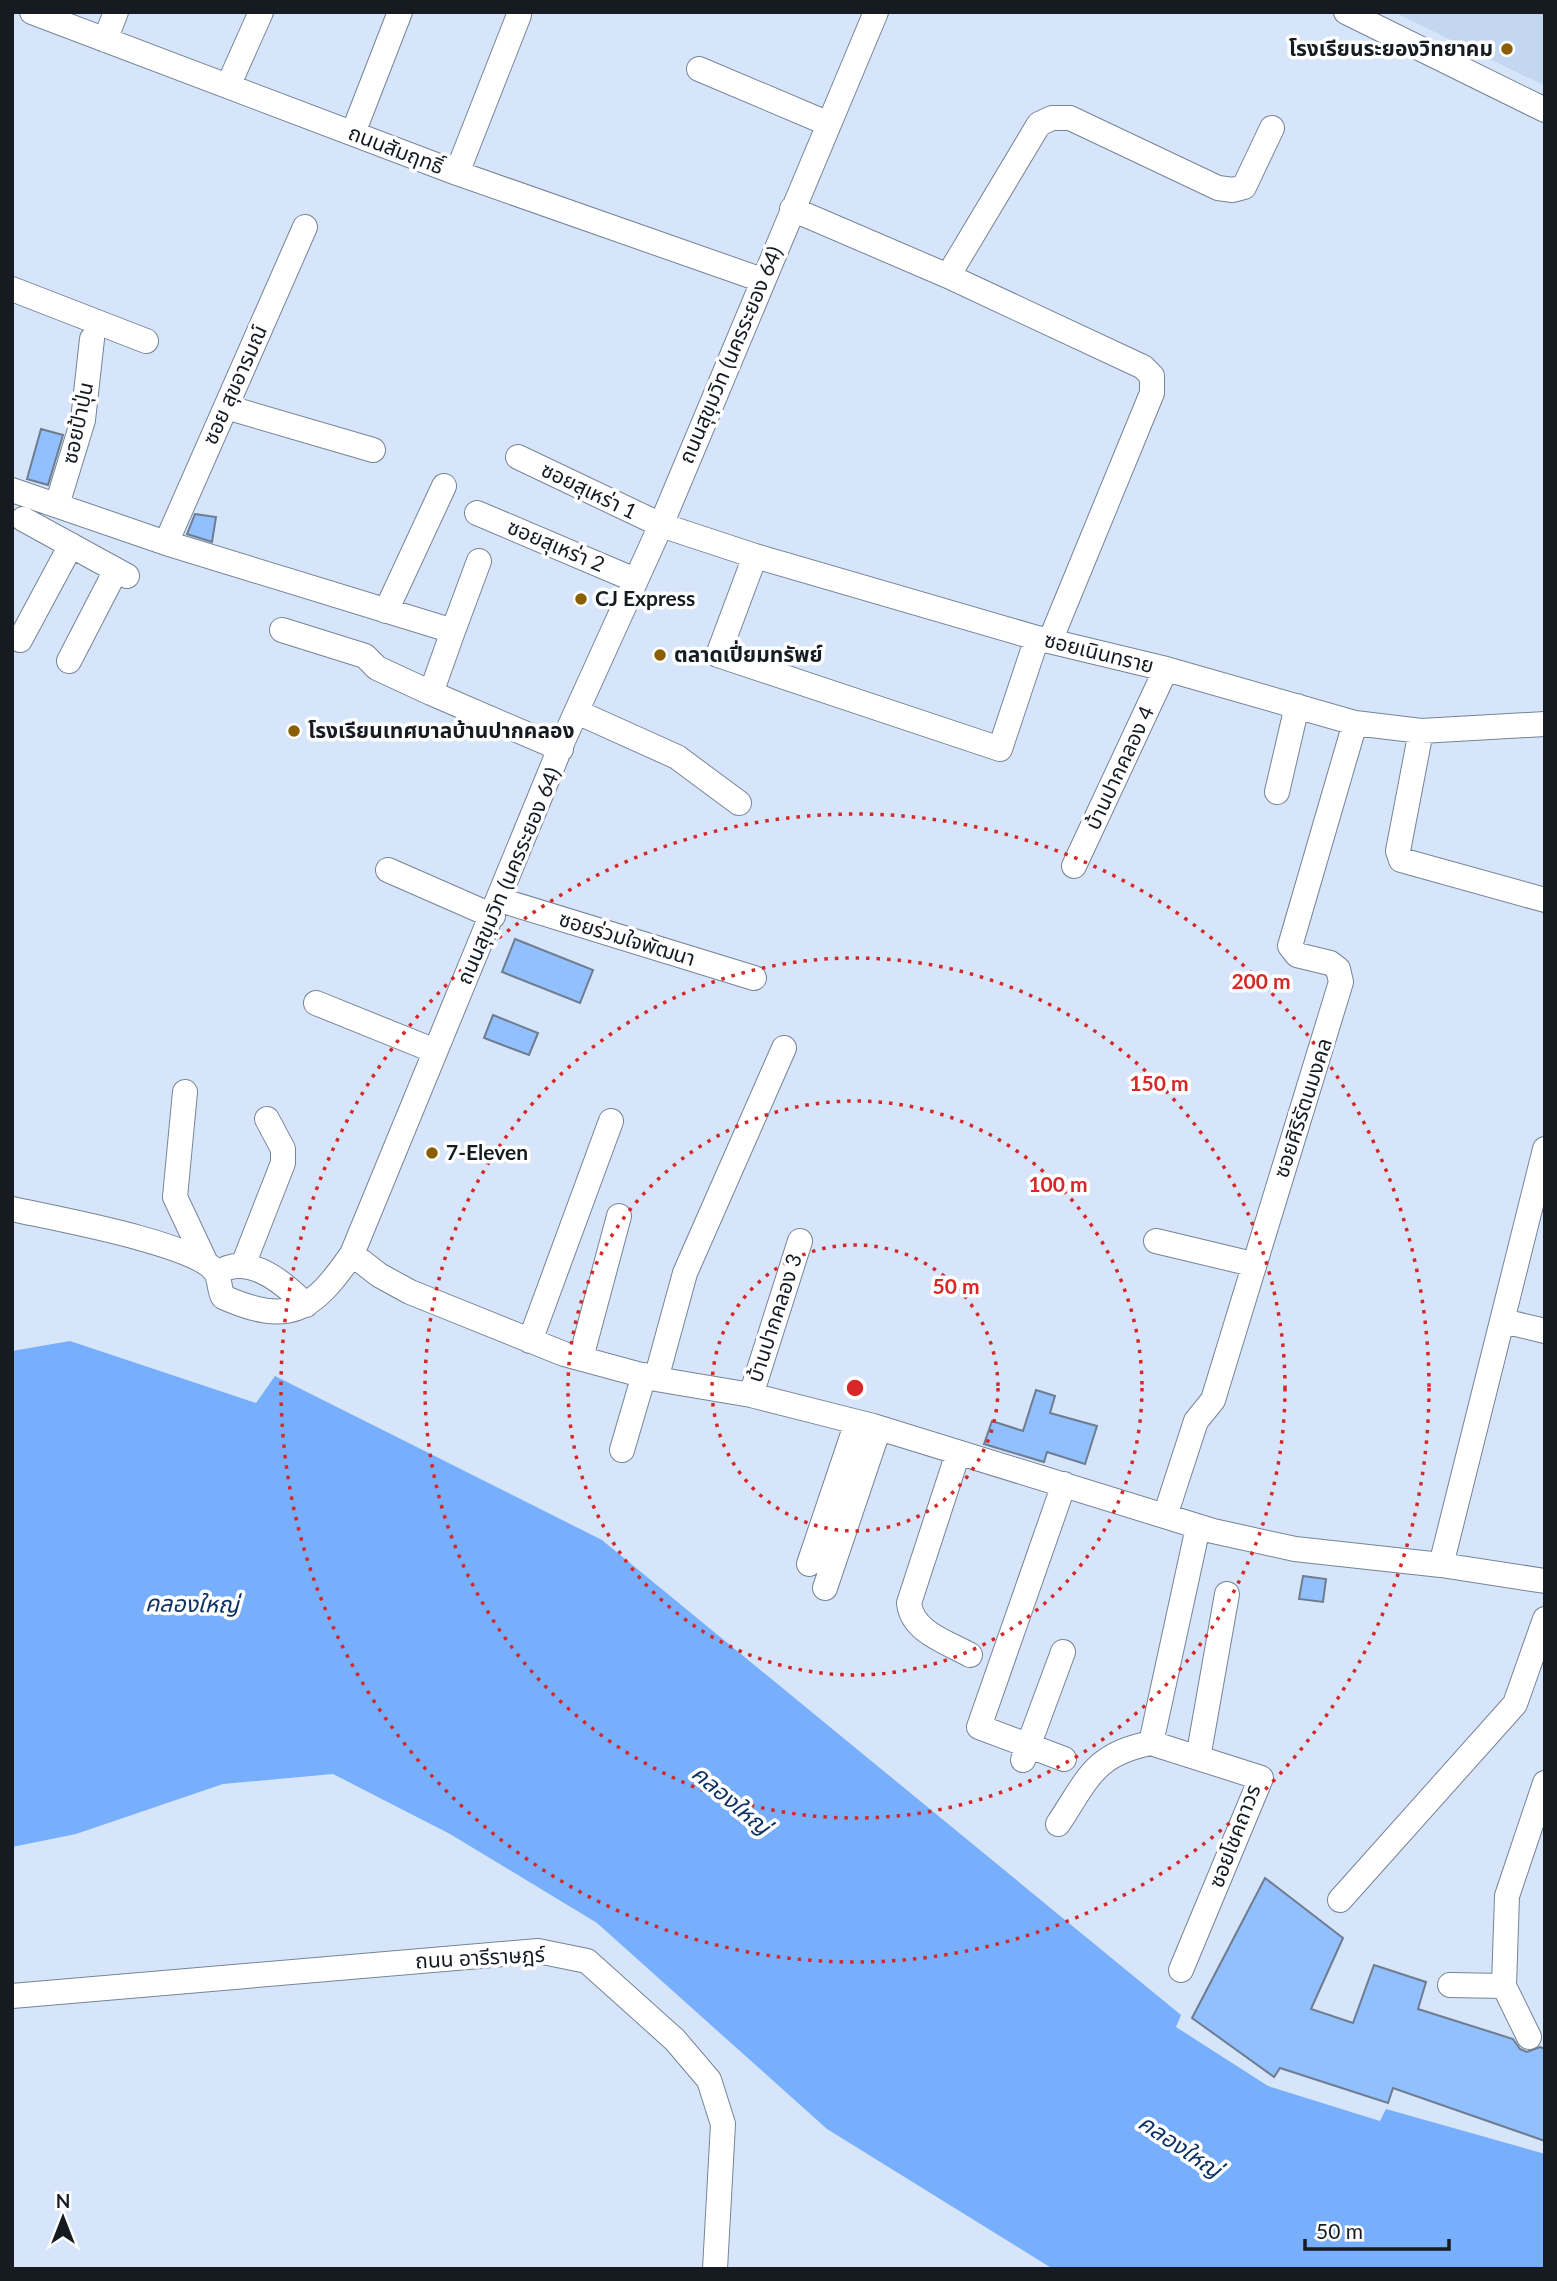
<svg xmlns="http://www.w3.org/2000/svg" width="1557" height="2281" font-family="Lato,'Noto Sans Thai',sans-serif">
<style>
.built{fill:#c4d7f2}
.water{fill:#77affd}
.building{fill:#92bffe;stroke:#6e7c8f;stroke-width:2}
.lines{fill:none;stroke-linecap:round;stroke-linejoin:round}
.minor-casing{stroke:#768497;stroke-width:26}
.minor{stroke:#fff;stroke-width:24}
.ring{fill:none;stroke:#d62828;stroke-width:3.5;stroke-dasharray:3.5 7}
.poi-dot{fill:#8b5f01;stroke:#fff;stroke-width:2.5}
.labels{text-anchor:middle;stroke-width:7;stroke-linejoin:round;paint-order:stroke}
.poi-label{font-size:21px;font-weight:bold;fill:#161b22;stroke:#fff;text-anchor:start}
.street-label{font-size:21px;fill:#161b22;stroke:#fff}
.water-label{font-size:23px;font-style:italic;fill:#0e3263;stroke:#fff}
.centre{fill:#d62828;stroke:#fff;stroke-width:3.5}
.ring-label{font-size:21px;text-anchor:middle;font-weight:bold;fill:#d62828;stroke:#fff;stroke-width:7;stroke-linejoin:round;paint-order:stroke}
</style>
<rect width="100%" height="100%" fill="#d6e5fa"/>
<path class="built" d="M 1394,12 L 1545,12 L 1545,86 Z"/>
<path class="water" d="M 70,1341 L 256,1403 L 275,1376 L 602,1540 L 1181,2015 L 1176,2027 L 1268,2086 L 1380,2121 L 1386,2109 L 1545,2154 L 1545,2269 L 1053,2269 L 827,2129 L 597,1923 L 450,1834 L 333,1774 L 223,1784 L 76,1834 L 12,1847 L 12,1351 Z"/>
<path class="building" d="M 41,429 L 63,435 L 48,485 L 27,479 Z
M 195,514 L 216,517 L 212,542 L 187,534 Z
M 515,939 L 593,970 L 580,1003 L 502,972 Z
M 493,1015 L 538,1033 L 529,1055 L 484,1038 Z
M 1036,1390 L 1055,1396 L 1050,1413 L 1097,1426 L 1085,1464 L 1047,1452 L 1044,1462 L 984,1444 L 992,1421 L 1023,1431 Z
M 1303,1576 L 1326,1579 L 1323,1602 L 1299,1599 Z
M 1265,1878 L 1343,1938 L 1311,2009 L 1353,2023 L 1374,1965 L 1426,1982 L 1418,2009 L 1513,2039 L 1520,2049 L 1527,2052 L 1540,2047 L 1545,2049 L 1545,2141 L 1393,2088 L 1388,2103 L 1280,2068 L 1274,2077 L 1192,2018 Z"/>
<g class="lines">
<defs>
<path id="minor" d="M 32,12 L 457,173 L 762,280
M 1346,12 L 1545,110
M 105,40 L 116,12
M 699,69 L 829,124
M 228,86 L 261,12
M 353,133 L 400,12
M 457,173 L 519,15
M 792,209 L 948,276 L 1039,124 L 1052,118 L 1070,118 L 1218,188 L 1233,190 L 1244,187 L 1272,128
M 948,276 L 1143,367 L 1152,376 L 1152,393 L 1050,641
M 12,289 L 146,341
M 226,407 L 373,450
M 518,457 L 661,525 L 755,556 L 1037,638 L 1166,669 L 1355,723 L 1421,731 L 1545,724
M 12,490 L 166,543 L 453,631 L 431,693 L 561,749
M 57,505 L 83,420 L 92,339
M 477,513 L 635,580
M 23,519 L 127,576
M 166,543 L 305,227
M 755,556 L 718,655 L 1000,749 L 1037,638
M 386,611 L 444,486
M 282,630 L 365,656 L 377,668 L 431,693
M 453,631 L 479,561
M 20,640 L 71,545
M 69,661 L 116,570
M 577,712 L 677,757 L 739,803
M 1421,731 L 1398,851 L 1401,860 L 1545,900
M 1277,792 L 1297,706
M 1074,866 L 1166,669
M 388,870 L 493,916
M 500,900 L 754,978
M 316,1003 L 435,1051
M 185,1092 L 175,1197 L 206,1263
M 12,1209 C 52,1218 193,1243 215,1271 C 220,1278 219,1289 223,1297 C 289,1326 312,1312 352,1254 L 563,741 L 661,525 L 876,12
M 1156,1241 L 1252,1264
M 352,1254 L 379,1275 L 410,1292 L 564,1354 L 656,1379 L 751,1395 L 873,1426 L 1213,1531 L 1295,1549 L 1441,1565 L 1545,1581
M 243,1265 L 283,1163 L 283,1149 L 267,1119
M 227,1268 C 256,1258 287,1286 306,1305
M 1503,1321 L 1545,1331
M 530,1341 L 611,1121
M 581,1358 L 619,1216
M 656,1379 L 685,1273 L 784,1048
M 751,1395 L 800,1241
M 622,1450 L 644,1375
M 958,1453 L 909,1603 C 912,1632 947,1642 970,1655
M 1165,1516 L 1196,1421 L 1213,1400 L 1341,982 L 1338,969 L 1330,963 L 1297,955 L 1290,946 L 1355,723
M 809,1564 L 857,1422
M 1441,1565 L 1545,1149
M 825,1588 L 879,1428
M 1198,1758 L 1227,1594
M 1064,1759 L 979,1727 L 1064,1484
M 1023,1760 L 1063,1652
M 1058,1824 C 1088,1779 1094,1754 1151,1743
M 1340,1900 L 1515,1704 L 1545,1619
M 1181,1970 L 1261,1778 L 1151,1743 L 1198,1527
M 1450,1985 L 1504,1986
M 12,1996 L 538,1951 L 587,1961 L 675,2040 L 709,2080 L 723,2124 L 715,2269
M 1529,2037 L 1504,1986 L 1507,1896 L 1545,1783"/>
</defs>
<use href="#minor" class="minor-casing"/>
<use href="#minor" class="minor"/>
</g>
<g class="ring">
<circle cx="855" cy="1388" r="143"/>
<circle cx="855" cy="1388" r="287"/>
<circle cx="855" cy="1388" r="430"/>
<circle cx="855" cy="1388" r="574"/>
</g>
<g class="poi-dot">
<circle cx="1507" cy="49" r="7"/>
<circle cx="581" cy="599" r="7"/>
<circle cx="660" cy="655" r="7"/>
<circle cx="294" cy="731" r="7"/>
<circle cx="432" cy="1153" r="7"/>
</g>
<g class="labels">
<g class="poi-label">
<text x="1493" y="56" text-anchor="end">โรงเรียนระยองวิทยาคม</text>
<text x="595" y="606">CJ Express</text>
<text x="674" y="662">ตลาดเปี่ยมทรัพย์</text>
<text x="308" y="738">โรงเรียนเทศบาลบ้านปากคลอง</text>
<text x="446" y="1160">7-Eleven</text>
</g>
<g class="street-label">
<text transform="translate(396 150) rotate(21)" y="7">ถนนสัมฤทธิ์</text>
<text transform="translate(731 355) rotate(-67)" y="7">ถนนสุขุมวิท (นครระยอง 64)</text>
<text transform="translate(235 385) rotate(-66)" y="7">ซอย สุขอารมณ์</text>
<text transform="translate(78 423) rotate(-78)" y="7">ซอยป้าปุ่น</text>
<text transform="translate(589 491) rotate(26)" y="7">ซอยสุเหร่า 1</text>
<text transform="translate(556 546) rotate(23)" y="7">ซอยสุเหร่า 2</text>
<text transform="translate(1099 653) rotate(14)" y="7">ซอยเนินทราย</text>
<text transform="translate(1120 768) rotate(-65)" y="7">บ้านปากคลอง 4</text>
<text transform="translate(509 876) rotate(-67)" y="7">ถนนสุขุมวิท (นครระยอง 64)</text>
<text transform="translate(627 939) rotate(17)" y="7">ซอยร่วมใจพัฒนา</text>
<text transform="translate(1303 1108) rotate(-72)" y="7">ซอยศิริรัตนมงคล</text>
<text transform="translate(775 1318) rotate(-72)" y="7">บ้านปากคลอง 3</text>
<text transform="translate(1235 1836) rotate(-69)" y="7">ซอยโชคถาวร</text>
<text transform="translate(480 1958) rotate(-3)" y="7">ถนน อารีราษฎร์</text>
</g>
<g class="water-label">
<text transform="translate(192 1604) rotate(1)" y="8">คลองใหญ่</text>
<text transform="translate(731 1800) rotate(40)" y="8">คลองใหญ่</text>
<text transform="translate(1180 2146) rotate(34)" y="8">คลองใหญ่</text>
</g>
</g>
<circle cx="855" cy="1388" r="10" class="centre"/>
<g class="ring-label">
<text x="1261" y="989">200 m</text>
<text x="1159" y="1091">150 m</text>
<text x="1058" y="1192">100 m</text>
<text x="956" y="1294">50 m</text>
</g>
<rect width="1557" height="2281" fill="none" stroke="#161b22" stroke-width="28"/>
<g transform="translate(63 2218)" stroke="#ffffff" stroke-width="5" paint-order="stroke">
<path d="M0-5L12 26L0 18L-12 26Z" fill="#161b22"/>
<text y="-10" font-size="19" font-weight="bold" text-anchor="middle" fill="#161b22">N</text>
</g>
<path d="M1305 2239v10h144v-10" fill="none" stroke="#161b22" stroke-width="3.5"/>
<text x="1316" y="2239" font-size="21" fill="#161b22" stroke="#ffffff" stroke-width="5" paint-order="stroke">50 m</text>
</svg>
